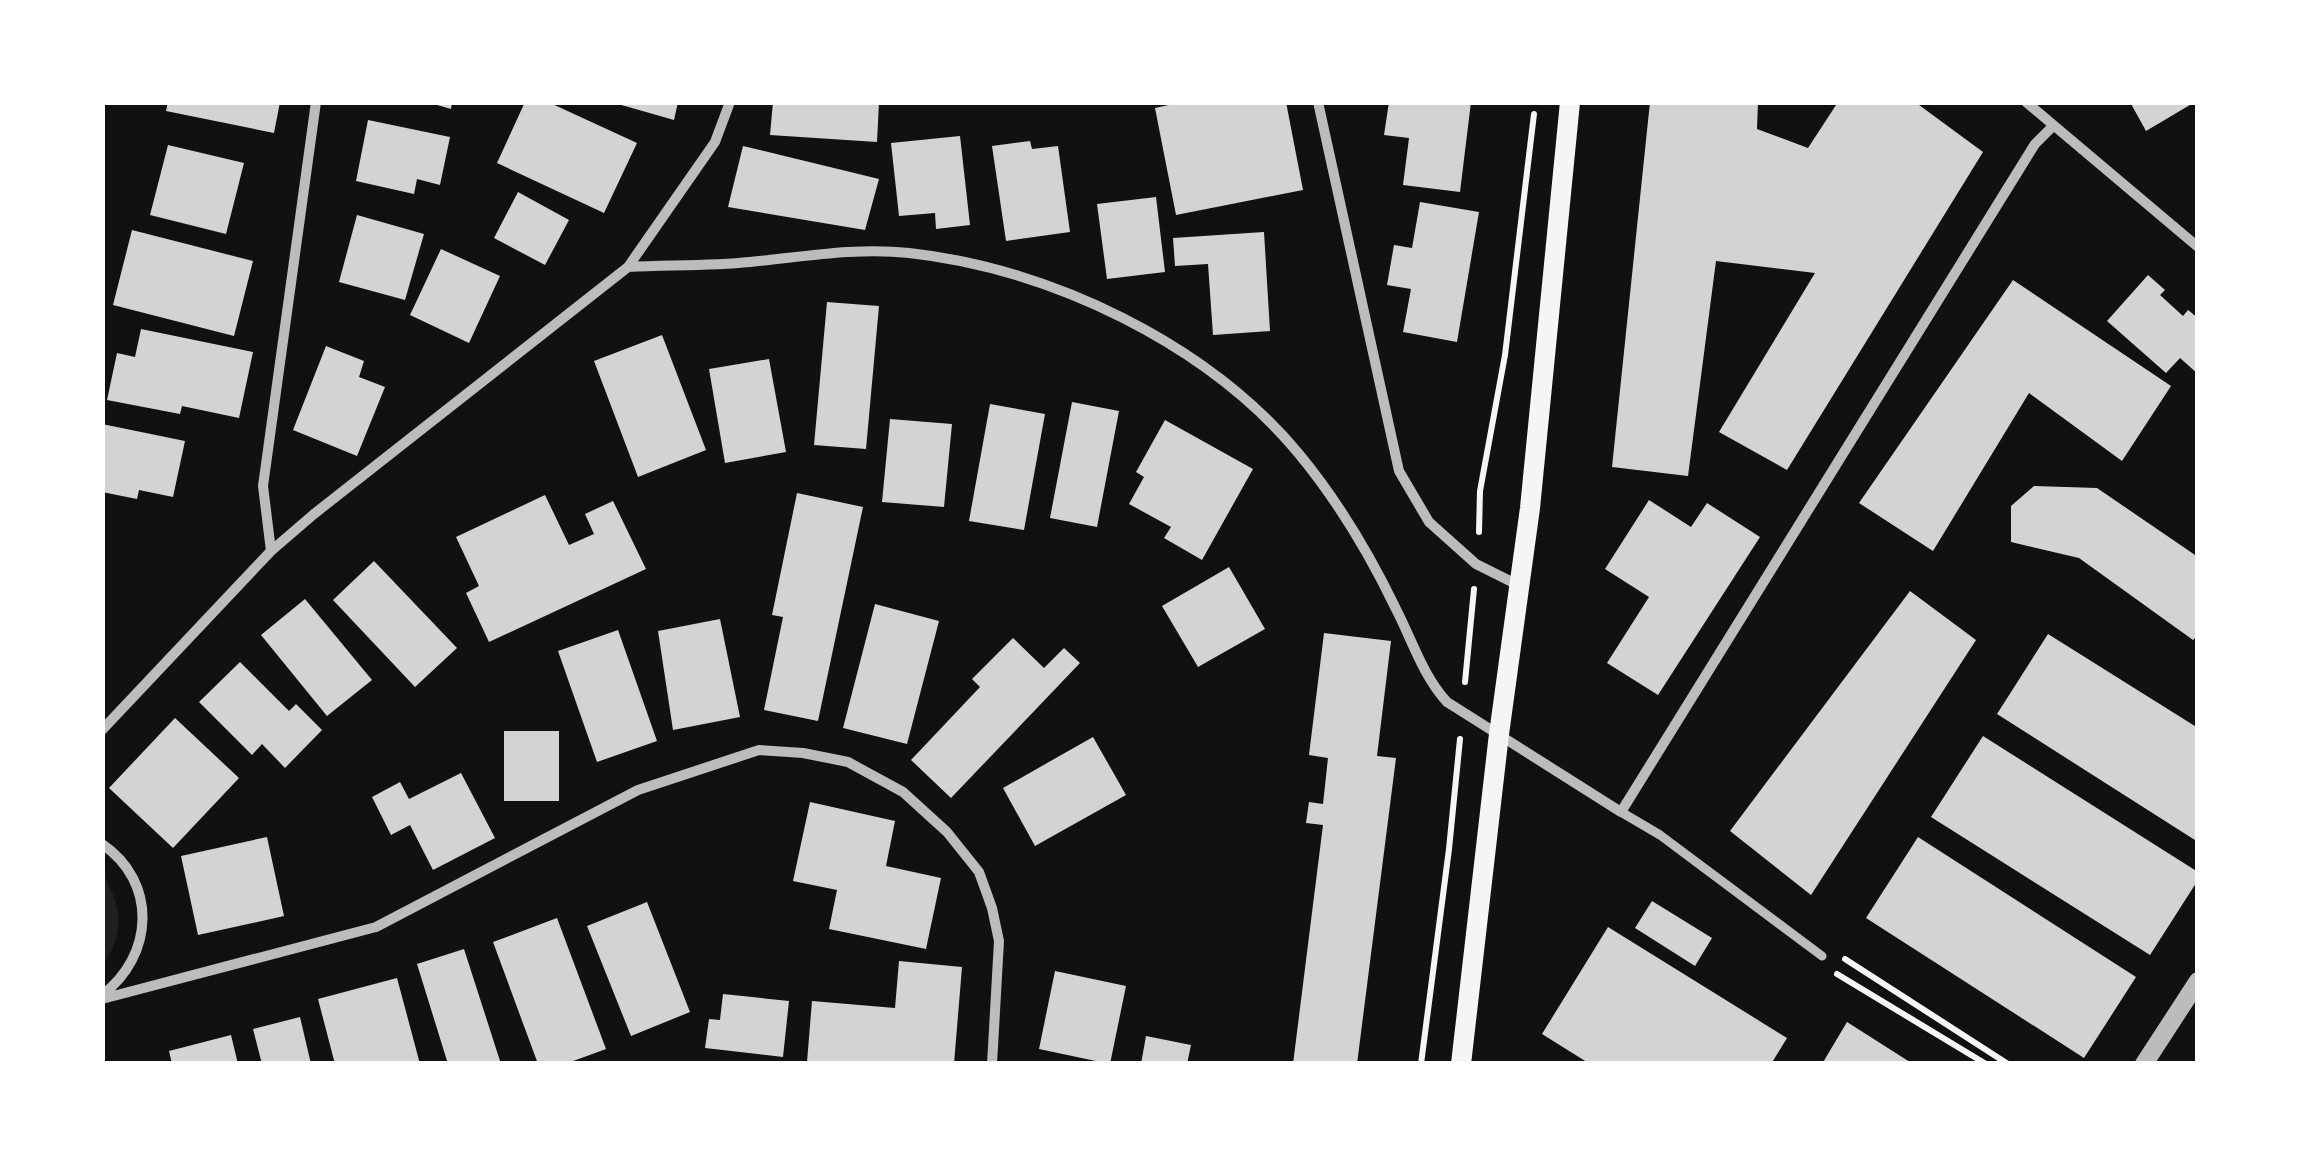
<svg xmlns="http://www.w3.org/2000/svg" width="2300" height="1166" font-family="Jost,sans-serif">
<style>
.green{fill:#202020}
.building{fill:#d3d3d3}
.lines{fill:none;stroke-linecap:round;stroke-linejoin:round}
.path{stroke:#f5f5f5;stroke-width:6}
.pedestrian{stroke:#bcbcbc;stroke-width:9}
.minor{stroke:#bcbcbc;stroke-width:10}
.tertiary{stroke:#bcbcbc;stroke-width:18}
.secondary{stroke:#f5f5f5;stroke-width:20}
</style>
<rect width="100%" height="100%" fill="#111"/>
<path class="green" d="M 102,874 C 121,902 126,935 103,963 Z"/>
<path class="building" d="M 168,102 L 280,102 L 274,133 L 166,111 Z
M 427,102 L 452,102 L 451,109 Z
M 525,102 L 548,102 L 637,143 L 604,213 L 497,163 Z
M 611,102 L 678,102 L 674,120 Z
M 773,102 L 879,102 L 877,142 L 770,135 Z
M 1182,102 L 1286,102 L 1303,190 L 1176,215 L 1155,108 Z
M 1389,102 L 1471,102 L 1460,192 L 1403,185 L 1409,138 L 1384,135 Z
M 1650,102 L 1758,102 L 1757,129 L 1808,148 L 1838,102 L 1915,102 L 1983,152 L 1787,470 L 1719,432 L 1815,273 L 1716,261 L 1688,476 L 1612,467 Z
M 2130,102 L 2195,102 L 2146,131 Z
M 368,120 L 450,137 L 440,185 L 417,179 L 414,194 L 356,181 Z
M 960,136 L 970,225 L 936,229 L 935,213 L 899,216 L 891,143 Z
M 1030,141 L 1032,149 L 1058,146 L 1070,232 L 1006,241 L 992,146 Z
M 168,145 L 244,163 L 226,234 L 150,215 Z
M 743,146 L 879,179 L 865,230 L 728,207 Z
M 518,192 L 569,220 L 545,265 L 494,238 Z
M 1156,197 L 1165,272 L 1107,279 L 1097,204 Z
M 1420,202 L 1479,212 L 1457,342 L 1403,332 L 1411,289 L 1387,285 L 1394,245 L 1412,248 Z
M 357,215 L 424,234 L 405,300 L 339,282 Z
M 132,230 L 253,261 L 234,336 L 113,305 Z
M 1264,232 L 1270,331 L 1213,335 L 1208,264 L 1175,266 L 1173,238 Z
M 441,249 L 500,276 L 469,343 L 410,315 Z
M 2148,275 L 2165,290 L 2160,295 L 2183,316 L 2188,310 L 2198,318 L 2198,374 L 2180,358 L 2166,373 L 2107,321 Z
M 2013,280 L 2171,386 L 2122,461 L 2029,393 L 1933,551 L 1859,503 Z
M 827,302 L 879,306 L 866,449 L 814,445 Z
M 141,329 L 253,352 L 239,418 L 182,406 L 180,414 L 107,400 L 117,353 L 135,357 Z
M 662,335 L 706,450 L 638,477 L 594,361 Z
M 326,346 L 364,361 L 359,377 L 385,387 L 357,456 L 293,430 Z
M 769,359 L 786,452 L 725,463 L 709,369 Z
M 1072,402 L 1119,411 L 1097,527 L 1050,518 Z
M 990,404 L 1045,414 L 1024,530 L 969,521 Z
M 890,419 L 952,424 L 944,507 L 882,502 Z
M 1165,420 L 1253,469 L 1202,560 L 1164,538 L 1171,527 L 1129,504 L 1144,477 L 1136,472 Z
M 102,424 L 185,441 L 173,497 L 139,490 L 137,499 L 102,492 Z
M 2034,486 L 2097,488 L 2198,557 L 2198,635 L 2193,640 L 2079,558 L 2011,542 L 2011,506 Z
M 797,493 L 863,507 L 818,721 L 764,710 L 783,617 L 772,615 Z
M 545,495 L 569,545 L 594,534 L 585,514 L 613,501 L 646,569 L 489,642 L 466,593 L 479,586 L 456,537 Z
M 1649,500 L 1691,527 L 1707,503 L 1760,537 L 1658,695 L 1607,663 L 1649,597 L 1605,569 Z
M 374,561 L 457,648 L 415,687 L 333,600 Z
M 1229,567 L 1265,629 L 1198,667 L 1162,606 Z
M 1910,591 L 1976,640 L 1811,895 L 1730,831 Z
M 305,599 L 372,680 L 327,716 L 261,635 Z
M 875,604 L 939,621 L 907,744 L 843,728 Z
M 720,619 L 740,717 L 673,730 L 658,631 Z
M 618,630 L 657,741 L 597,762 L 558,651 Z
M 1324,633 L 1391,641 L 1377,756 L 1396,758 L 1357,1064 L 1293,1064 L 1323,825 L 1306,823 L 1309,802 L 1323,804 L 1328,758 L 1309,755 Z
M 2048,634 L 2198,728 L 2198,842 L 1997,714 Z
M 1013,638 L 1044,668 L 1064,648 L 1080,663 L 951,798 L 911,760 L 980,687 L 972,679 Z
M 240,662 L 289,711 L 296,704 L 322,730 L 285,768 L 262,744 L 252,755 L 199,702 Z
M 175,718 L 239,778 L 173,848 L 109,788 Z
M 504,731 L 559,731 L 559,801 L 504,801 Z
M 1983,736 L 2198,872 L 2198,880 L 2150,955 L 1931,817 Z
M 1093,737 L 1126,795 L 1035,846 L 1003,788 Z
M 461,773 L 495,838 L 433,870 L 410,825 L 391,835 L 372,797 L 400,782 L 409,799 Z
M 810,802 L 895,821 L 886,866 L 941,878 L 926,949 L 829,929 L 837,890 L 793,881 Z
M 267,837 L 284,916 L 198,935 L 181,856 Z
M 1918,837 L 2136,977 L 2084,1058 L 1866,918 Z
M 1652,901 L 1712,938 L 1695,966 L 1635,928 Z
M 647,902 L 690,1012 L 631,1036 L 587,926 Z
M 557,918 L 606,1049 L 565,1064 L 538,1064 L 493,942 Z
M 1608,927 L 1787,1038 L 1771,1064 L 1590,1064 L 1542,1034 Z
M 464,949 L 501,1064 L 448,1064 L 417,964 Z
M 899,961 L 962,967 L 954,1064 L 807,1062 L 812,1001 L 895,1008 Z
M 1055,971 L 1126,986 L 1110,1064 L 1039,1049 Z
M 397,978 L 420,1064 L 335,1064 L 318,999 Z
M 723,994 L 789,1001 L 783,1057 L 705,1048 L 709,1019 L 720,1020 Z
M 300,1017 L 311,1064 L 262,1064 L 253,1029 Z
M 1847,1022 L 1913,1064 L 1822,1064 Z
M 231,1035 L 238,1064 L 172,1064 L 169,1051 Z
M 1146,1036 L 1191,1045 L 1187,1064 L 1141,1064 Z"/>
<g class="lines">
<path class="path" d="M 1479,532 L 1480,491 L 1505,355 L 1534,114
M 1465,682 L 1474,589
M 1845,959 L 2008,1064
M 1837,974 L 1986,1064
M 1421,1064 L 1449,849 L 1460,739"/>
<path class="pedestrian" d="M 1621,812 L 1660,835 L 1822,956"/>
<path class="minor" d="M 1318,102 L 1399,471 L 1429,522 L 1476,564 L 1518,585
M 2026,102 L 2198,247
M 628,267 C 669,265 710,266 750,262 C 802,257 857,247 909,253 C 1050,268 1208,344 1299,454 C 1337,500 1370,555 1396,609 C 1412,640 1423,676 1447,702 L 1621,812 L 2017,173 L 2035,144 L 2053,126
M 271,551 L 263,486 L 316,102
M 102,730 L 271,551 L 314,514 L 628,267 L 715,142 L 730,102
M 102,844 C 158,882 154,956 102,995
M 102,999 L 376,927 L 638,790 L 759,750 L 803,753 L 848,762 L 903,792 L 947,832 L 979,872 L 992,908 L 999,941 L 992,1064"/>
<path class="tertiary" d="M 2144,1064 L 2198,981"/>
<path class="secondary" d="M 1461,1064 L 1499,734 L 1530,508 L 1570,102"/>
</g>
<rect width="2300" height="1166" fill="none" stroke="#ffffff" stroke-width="210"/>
</svg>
